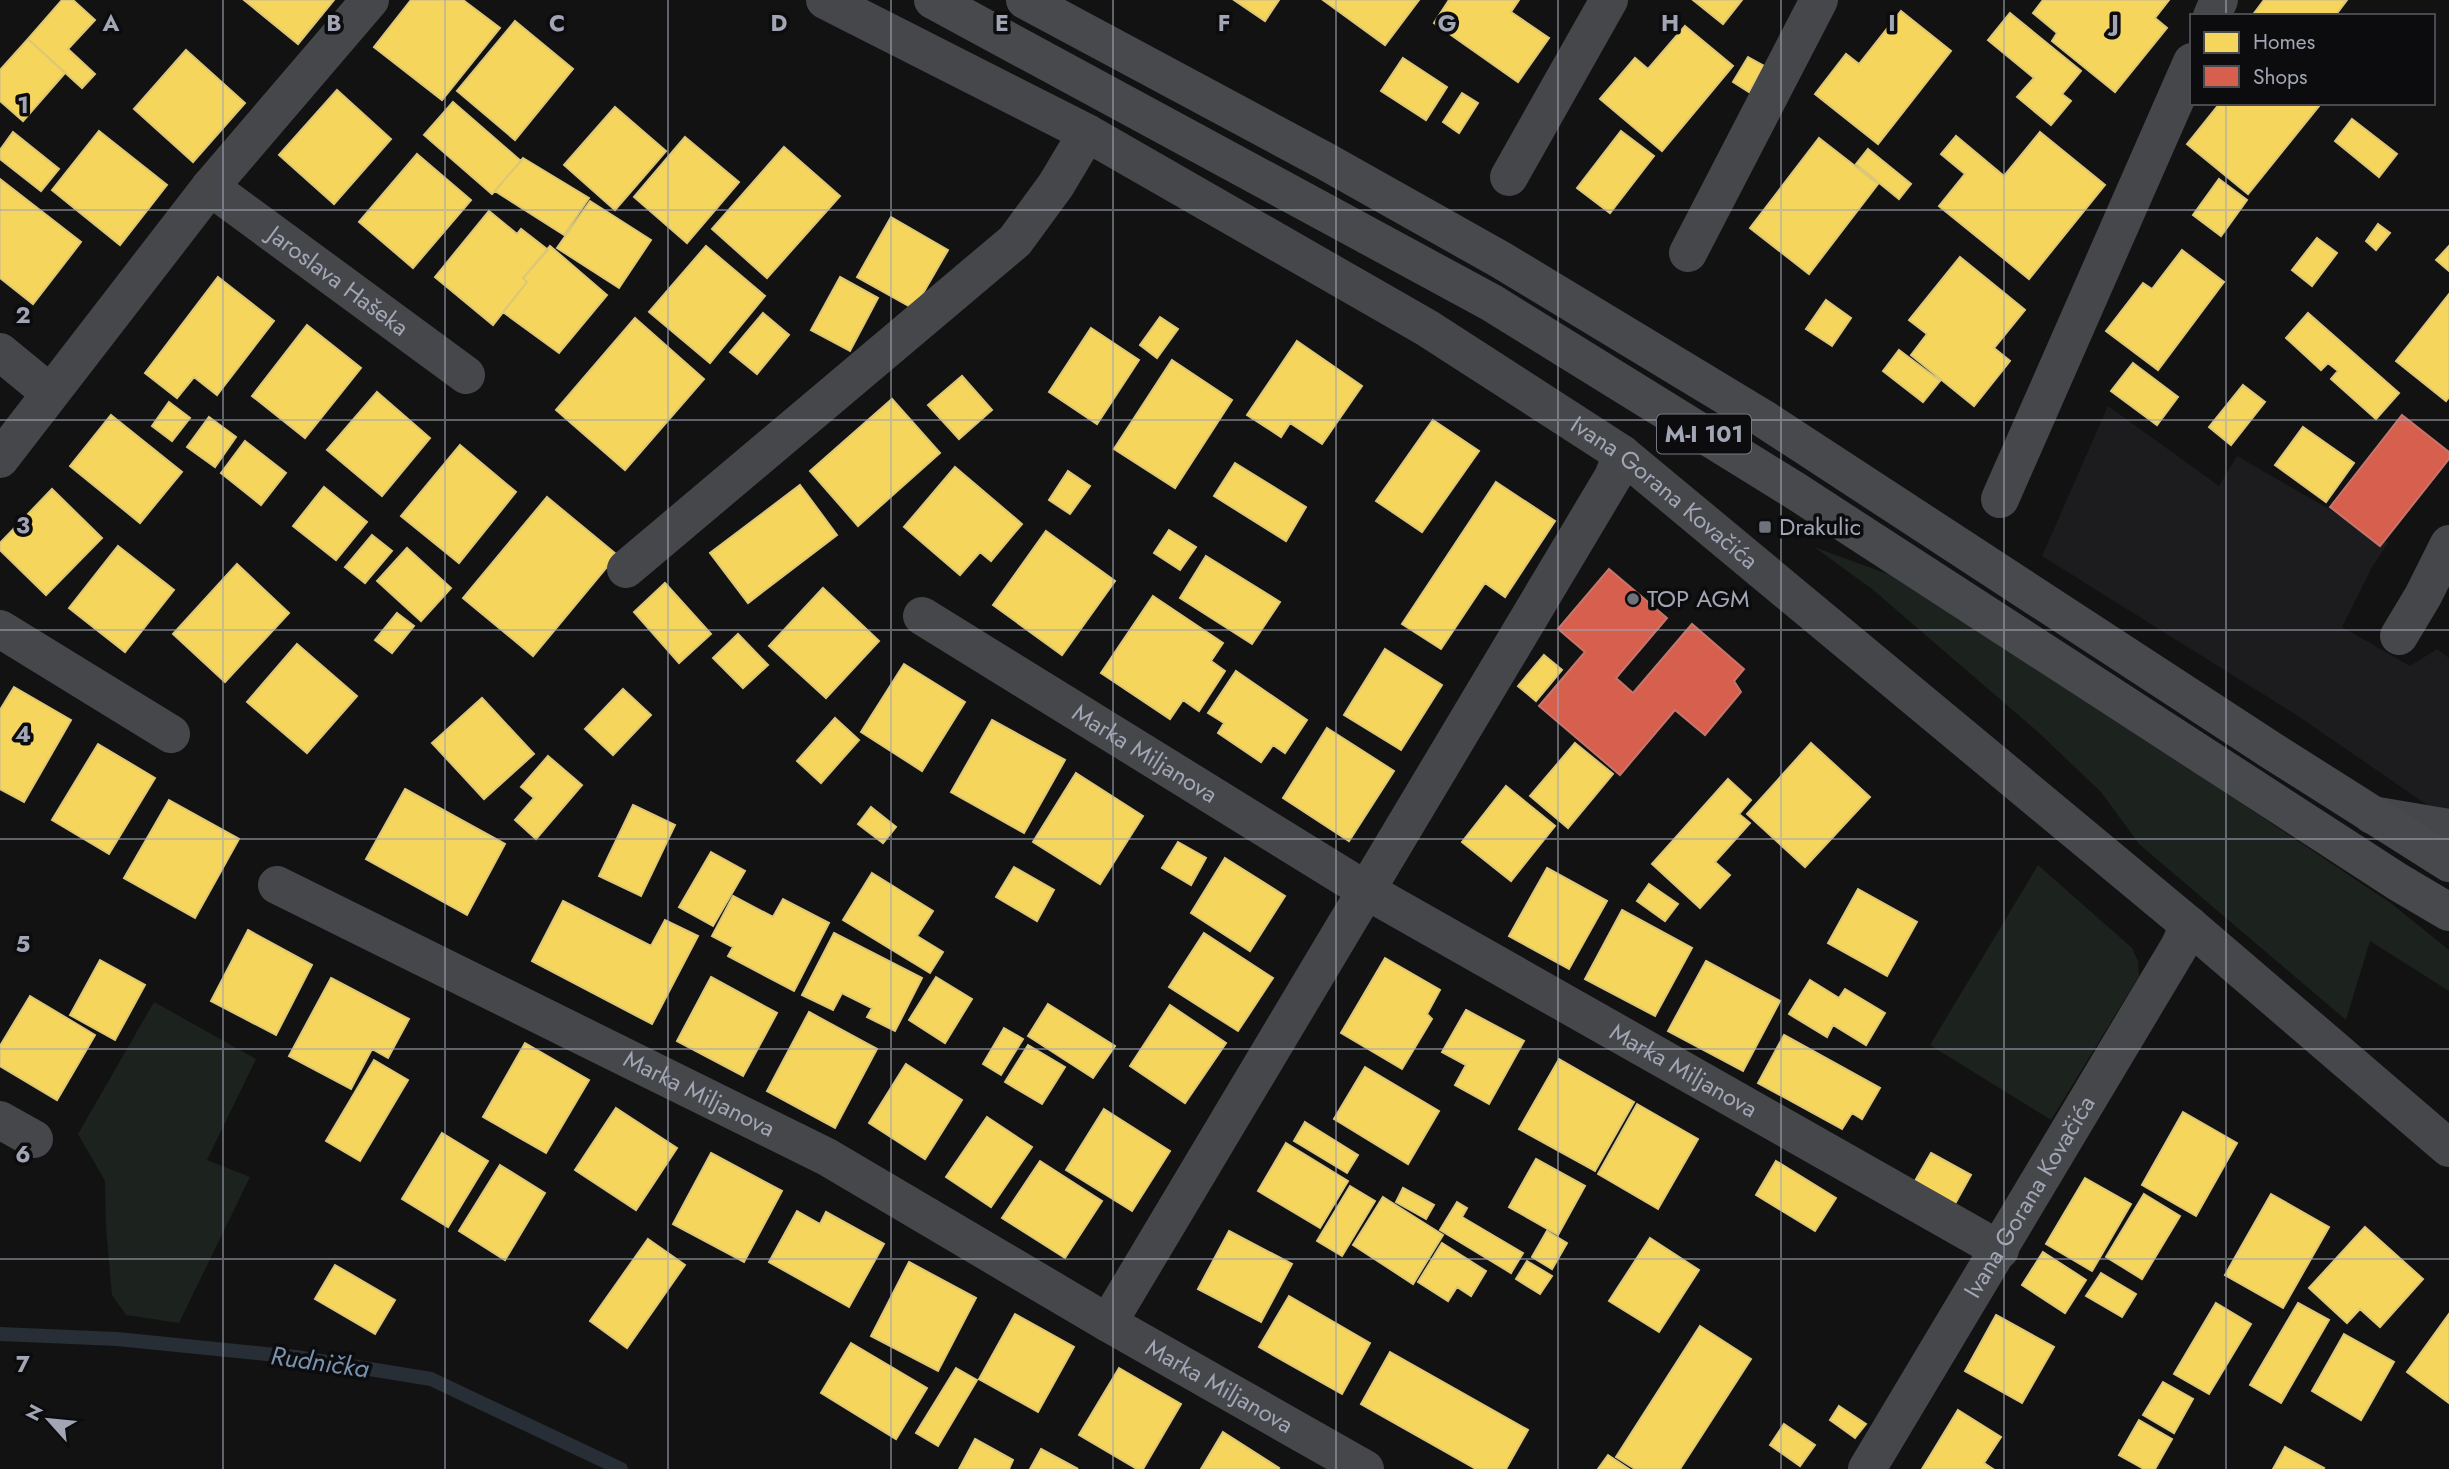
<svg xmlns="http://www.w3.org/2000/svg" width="2449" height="1469" font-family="Jost,sans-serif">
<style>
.built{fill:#1c1c1e}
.green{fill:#1c221d}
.homes{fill:#f6d55c;stroke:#ddc776;stroke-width:2}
.shops{fill:#d6604d;stroke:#c6756c;stroke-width:2}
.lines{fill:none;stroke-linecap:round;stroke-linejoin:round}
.stream{stroke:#272e35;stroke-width:14}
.minor{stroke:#46474b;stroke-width:38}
.major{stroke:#48494d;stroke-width:38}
.grid{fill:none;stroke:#a2a6b4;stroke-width:2;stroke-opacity:0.55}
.poi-dot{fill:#70727b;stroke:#0c0c0e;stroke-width:2.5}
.labels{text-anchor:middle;stroke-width:7;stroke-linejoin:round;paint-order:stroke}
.shield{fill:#0c0c0e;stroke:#757882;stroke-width:2}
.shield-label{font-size:23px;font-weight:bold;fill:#a2a6b4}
.street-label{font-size:24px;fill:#a2a6b4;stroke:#0c0c0e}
.poi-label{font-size:24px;fill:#a2a6b4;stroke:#0c0c0e;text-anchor:start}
.water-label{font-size:26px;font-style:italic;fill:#7892b0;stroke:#0c0c0e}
.grid-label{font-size:23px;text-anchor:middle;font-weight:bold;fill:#a2a6b4;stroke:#0c0c0e;stroke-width:7;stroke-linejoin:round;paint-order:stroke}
</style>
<rect width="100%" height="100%" fill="#121212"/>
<path class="built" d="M 2108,406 L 2219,486 L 2237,456 L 2388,543 L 2372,567 L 2342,627 L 2410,666 L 2437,649 L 2449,658 L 2449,820 L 2295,714 L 2042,556 Z"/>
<path class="green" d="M 1814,547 L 1912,583 L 2392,904 L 2449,950 L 2449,991 L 2370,941 L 2346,1020 L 2139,844 L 2101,792 L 2038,732 L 1872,589 Z
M 2038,865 L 2132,948 L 2138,961 L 2139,976 L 2051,1120 L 1930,1045 Z
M 154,1002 L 256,1059 L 207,1160 L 250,1177 L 179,1323 L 126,1315 L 112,1295 L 106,1228 L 105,1181 L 78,1134 Z"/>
<path class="homes" d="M 62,0 L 73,0 L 95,20 L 68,49 L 95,74 L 82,88 L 28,39 Z
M 244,0 L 334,0 L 298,44 Z
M 411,0 L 463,0 L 500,28 L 442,100 L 374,47 Z
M 1234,0 L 1279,0 L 1265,21 Z
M 1323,0 L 1419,0 L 1385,45 Z
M 1449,0 L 1519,0 L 1511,12 L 1549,38 L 1518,82 L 1434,23 Z
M 1693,0 L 1742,0 L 1723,24 Z
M 2043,0 L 2169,0 L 2155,18 L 2167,28 L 2115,92 L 2052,41 L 2057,33 L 2033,13 Z
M 2264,0 L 2347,0 L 2335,16 L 2252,16 Z
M 1901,11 L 1951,51 L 1878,144 L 1815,94 L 1846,54 L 1859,64 Z
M 2010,13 L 2081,71 L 2062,94 L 2071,101 L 2051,125 L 2017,97 L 2034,78 L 1988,40 Z
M 515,21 L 573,69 L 515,140 L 457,91 Z
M 1685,26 L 1733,66 L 1662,151 L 1600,99 L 1635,58 L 1648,69 Z
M 28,39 L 65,73 L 23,121 L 0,101 L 0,70 Z
M 186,50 L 245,103 L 193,162 L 134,109 Z
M 1748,57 L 1764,66 L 1749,92 L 1733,82 Z
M 1403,58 L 1447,87 L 1426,120 L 1381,91 Z
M 337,90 L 391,139 L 334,204 L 279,155 Z
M 1462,93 L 1478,103 L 1459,133 L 1443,122 Z
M 453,102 L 521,161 L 492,194 L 424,135 Z
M 2220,103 L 2316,103 L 2319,106 L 2248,194 L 2187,144 Z
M 615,107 L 666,151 L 615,210 L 564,165 Z
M 2352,119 L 2397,154 L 2379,177 L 2335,141 Z
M 99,131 L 167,185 L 120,245 L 52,190 Z
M 1621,131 L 1654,156 L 1610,213 L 1577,188 Z
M 13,132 L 59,169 L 41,191 L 0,159 L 0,150 Z
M 2040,132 L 2105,185 L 2029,279 L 1939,206 L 1965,174 L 1941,154 L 1956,136 L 2004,176 Z
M 685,137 L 739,182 L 687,243 L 634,197 Z
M 1819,138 L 1878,184 L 1809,274 L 1750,228 Z
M 784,147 L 840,196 L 767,278 L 712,229 Z
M 1868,149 L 1911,184 L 1899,199 L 1856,164 Z
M 417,154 L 471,200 L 413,268 L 359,222 Z
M 523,158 L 589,198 L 564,235 L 495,191 Z
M 0,179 L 81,242 L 33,304 L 0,278 Z
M 2219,179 L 2247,200 L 2221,236 L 2193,215 Z
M 590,201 L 651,240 L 619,288 L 557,248 Z
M 489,211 L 517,234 L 521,229 L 548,250 L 523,278 L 527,282 L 493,325 L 435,277 Z
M 891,217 L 948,250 L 914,309 L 857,277 Z
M 2378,224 L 2390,233 L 2376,250 L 2366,241 Z
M 2317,238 L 2337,253 L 2312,286 L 2292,270 Z
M 550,246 L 607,295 L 559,353 L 503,312 L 527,282 L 523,278 Z
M 706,246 L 765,296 L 710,363 L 649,312 Z
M 2449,246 L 2449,271 L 2436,260 Z
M 2182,250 L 2224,282 L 2158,370 L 2106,331 L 2143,283 L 2152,289 Z
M 1960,257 L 2025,310 L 1994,348 L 2010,361 L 1974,406 L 1911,355 L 1927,334 L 1909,320 Z
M 218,277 L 274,321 L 217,395 L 194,377 L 177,398 L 145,373 Z
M 840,277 L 878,298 L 850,351 L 811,330 Z
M 2449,294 L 2449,397 L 2446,401 L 2396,361 Z
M 1826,300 L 1851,318 L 1832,346 L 1806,329 Z
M 763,313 L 789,335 L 757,374 L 730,352 Z
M 2308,313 L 2399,393 L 2376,419 L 2331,379 L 2338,371 L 2328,363 L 2321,370 L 2286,338 Z
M 1160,317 L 1178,329 L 1157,358 L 1140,345 Z
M 635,318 L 704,379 L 625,470 L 556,410 Z
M 307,325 L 361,368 L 305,438 L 252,396 Z
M 1091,328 L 1139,360 L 1097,424 L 1049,392 Z
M 1297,341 L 1362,386 L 1322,444 L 1290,423 L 1281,437 L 1247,415 Z
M 1899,350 L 1940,381 L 1923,402 L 1883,371 Z
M 1172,360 L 1232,400 L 1175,488 L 1114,449 Z
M 2133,363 L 2178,397 L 2157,425 L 2111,391 Z
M 962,376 L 992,410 L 959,439 L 928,405 Z
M 2243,385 L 2265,402 L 2231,445 L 2209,427 Z
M 377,392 L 430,438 L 382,496 L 327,450 Z
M 892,399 L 940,453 L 858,526 L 810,471 Z
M 169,402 L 190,418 L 172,441 L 152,426 Z
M 111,415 L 182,472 L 140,523 L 70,466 Z
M 209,417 L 236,437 L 215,467 L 187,447 Z
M 1433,420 L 1479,451 L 1422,532 L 1376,501 Z
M 2303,427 L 2354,463 L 2326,502 L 2275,465 Z
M 245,441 L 286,473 L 261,505 L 221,473 Z
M 460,445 L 516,492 L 459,563 L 401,516 Z
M 1235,463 L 1306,507 L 1286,541 L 1214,496 Z
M 955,467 L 1022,524 L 991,561 L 980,552 L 960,575 L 904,527 Z
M 1068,471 L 1090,486 L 1070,514 L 1049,500 Z
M 1496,482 L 1555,521 L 1505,597 L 1485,583 L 1441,649 L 1402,624 Z
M 800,485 L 837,535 L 748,603 L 710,553 Z
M 324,487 L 367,522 L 336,560 L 293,526 Z
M 52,489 L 102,538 L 46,595 L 0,550 L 0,543 Z
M 547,497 L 617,555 L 533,656 L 463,598 Z
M 1169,530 L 1196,547 L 1180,570 L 1154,553 Z
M 1046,531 L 1115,581 L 1062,655 L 993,605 Z
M 372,535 L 392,551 L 365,583 L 345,567 Z
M 118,546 L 174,590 L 125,652 L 69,608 Z
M 407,548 L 451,588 L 421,621 L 377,581 Z
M 1206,556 L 1280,602 L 1252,644 L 1180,598 Z
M 237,564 L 289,613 L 225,682 L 173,634 Z
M 665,583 L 711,634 L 679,663 L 634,612 Z
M 823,588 L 879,641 L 826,698 L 769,646 Z
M 1153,596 L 1223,643 L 1211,661 L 1225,671 L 1199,711 L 1183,700 L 1170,719 L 1101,673 Z
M 397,613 L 414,626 L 392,653 L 375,640 Z
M 738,634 L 768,665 L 743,688 L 713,658 Z
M 297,644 L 357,696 L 307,753 L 247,702 Z
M 1385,649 L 1442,685 L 1401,750 L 1344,715 Z
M 1544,655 L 1562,670 L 1536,701 L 1518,686 Z
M 904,664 L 965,702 L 922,771 L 861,732 Z
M 1236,671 L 1307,720 L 1285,753 L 1273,745 L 1261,762 L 1218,733 L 1224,723 L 1208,713 Z
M 14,687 L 71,720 L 24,802 L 0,789 L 0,710 Z
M 623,689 L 651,715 L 613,755 L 585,729 Z
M 482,698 L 534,754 L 484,799 L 432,743 Z
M 835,718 L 859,740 L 821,783 L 797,761 Z
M 992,720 L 1065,760 L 1024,833 L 951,792 Z
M 1327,728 L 1394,771 L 1349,841 L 1283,798 Z
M 1575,743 L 1613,774 L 1568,828 L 1530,796 Z
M 1811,743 L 1870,797 L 1805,867 L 1747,814 Z
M 98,744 L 155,778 L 109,854 L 52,820 Z
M 548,756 L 582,785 L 536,839 L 515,820 L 534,798 L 521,787 Z
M 1076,773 L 1143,816 L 1100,884 L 1033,842 Z
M 1728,779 L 1751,800 L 1739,814 L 1750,823 L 1715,862 L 1730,875 L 1700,908 L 1652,864 Z
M 1506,786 L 1555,826 L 1511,881 L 1462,842 Z
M 405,789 L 505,844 L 467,915 L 366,859 Z
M 169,800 L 239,839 L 195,918 L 124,878 Z
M 633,805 L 675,825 L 641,896 L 599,876 Z
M 871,807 L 896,827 L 883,843 L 858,824 Z
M 1178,842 L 1206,858 L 1191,885 L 1162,868 Z
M 711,852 L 745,871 L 713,926 L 679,907 Z
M 1225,858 L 1285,896 L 1250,951 L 1191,913 Z
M 1014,867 L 1054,890 L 1037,921 L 996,897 Z
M 1547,868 L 1607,901 L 1569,969 L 1509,936 Z
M 872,873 L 933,911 L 917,936 L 943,952 L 930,973 L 843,920 Z
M 1649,884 L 1678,904 L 1665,921 L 1637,901 Z
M 1858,889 L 1917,922 L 1887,976 L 1828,943 Z
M 733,896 L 773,917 L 783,899 L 829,923 L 794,991 L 728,956 L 733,947 L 712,936 Z
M 563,901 L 651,946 L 665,920 L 698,936 L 652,1024 L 532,961 Z
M 1622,910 L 1692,948 L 1655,1016 L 1585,979 Z
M 248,930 L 312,965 L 276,1035 L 211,1001 Z
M 834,933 L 922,978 L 895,1031 L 867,1017 L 872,1008 L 842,993 L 833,1010 L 802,995 Z
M 1204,933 L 1273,978 L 1238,1031 L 1169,987 Z
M 1385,958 L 1440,990 L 1427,1014 L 1432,1019 L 1402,1069 L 1341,1033 Z
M 100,960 L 145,985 L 115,1040 L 70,1015 Z
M 1706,961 L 1780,1001 L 1743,1071 L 1668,1031 Z
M 711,977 L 777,1013 L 743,1076 L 677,1041 Z
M 936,977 L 972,999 L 945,1043 L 909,1020 Z
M 331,978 L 409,1019 L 388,1058 L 372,1049 L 351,1089 L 289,1056 Z
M 1810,980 L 1839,998 L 1845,989 L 1885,1013 L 1866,1045 L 1833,1025 L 1827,1037 L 1789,1014 Z
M 30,996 L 95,1035 L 57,1100 L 0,1066 L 0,1046 Z
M 1048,1004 L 1115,1046 L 1093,1078 L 1028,1036 Z
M 1170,1005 L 1226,1043 L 1185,1103 L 1130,1066 Z
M 1466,1010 L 1524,1041 L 1489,1104 L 1455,1085 L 1466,1065 L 1442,1052 Z
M 809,1012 L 877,1049 L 835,1128 L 767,1091 Z
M 1004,1028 L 1023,1039 L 1001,1075 L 983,1064 Z
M 1784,1035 L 1880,1088 L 1862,1119 L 1852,1113 L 1842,1129 L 1758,1083 Z
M 525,1043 L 589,1080 L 546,1153 L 483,1117 Z
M 1028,1045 L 1065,1067 L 1042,1104 L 1005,1082 Z
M 1559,1059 L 1634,1102 L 1595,1171 L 1519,1129 Z
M 374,1060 L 408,1080 L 360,1161 L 326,1141 Z
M 906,1064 L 962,1100 L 925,1159 L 869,1123 Z
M 1365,1067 L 1439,1111 L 1408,1164 L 1334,1119 Z
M 1637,1104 L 1698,1139 L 1658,1209 L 1598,1174 Z
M 616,1108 L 677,1148 L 636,1210 L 575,1170 Z
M 1104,1109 L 1170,1151 L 1132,1211 L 1066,1170 Z
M 2183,1112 L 2237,1143 L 2196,1216 L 2142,1185 Z
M 987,1117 L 1032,1147 L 991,1207 L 946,1177 Z
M 1305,1122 L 1358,1155 L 1347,1173 L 1294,1141 Z
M 442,1133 L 488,1161 L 448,1227 L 402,1199 Z
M 1286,1143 L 1348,1181 L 1320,1228 L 1258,1191 Z
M 711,1153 L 782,1191 L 744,1262 L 673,1224 Z
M 1931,1153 L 1971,1175 L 1955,1204 L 1915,1181 Z
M 1536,1159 L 1585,1186 L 1558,1235 L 1509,1207 Z
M 1040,1161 L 1102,1201 L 1065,1258 L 1002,1218 Z
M 1776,1161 L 1836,1198 L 1815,1231 L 1756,1195 Z
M 500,1165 L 545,1193 L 505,1260 L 459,1231 Z
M 2085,1178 L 2131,1204 L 2092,1271 L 2046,1244 Z
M 1350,1186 L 1375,1201 L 1342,1256 L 1317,1241 Z
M 1403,1188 L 1434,1205 L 1426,1219 L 1396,1202 Z
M 2144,1194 L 2180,1216 L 2142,1279 L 2106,1257 Z
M 2271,1194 L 2329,1227 L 2283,1308 L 2225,1275 Z
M 1383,1197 L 1443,1235 L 1413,1284 L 1353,1245 Z
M 1457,1202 L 1467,1208 L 1462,1217 L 1523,1253 L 1511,1273 L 1440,1230 Z
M 797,1211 L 820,1224 L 826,1212 L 884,1244 L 849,1307 L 769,1262 Z
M 2365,1227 L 2423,1279 L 2380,1327 L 2360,1309 L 2347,1323 L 2309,1288 Z
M 1229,1231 L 1292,1264 L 1261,1322 L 1198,1289 Z
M 1547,1231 L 1567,1243 L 1552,1269 L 1532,1257 Z
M 1650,1238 L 1699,1270 L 1659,1332 L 1609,1301 Z
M 648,1239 L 685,1265 L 627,1348 L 590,1321 Z
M 1442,1243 L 1486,1271 L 1471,1296 L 1457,1287 L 1448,1301 L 1418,1282 Z
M 2043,1252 L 2086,1280 L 2065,1313 L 2022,1285 Z
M 1527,1261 L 1552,1276 L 1540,1294 L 1516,1279 Z
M 909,1262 L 976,1298 L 938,1371 L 871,1336 Z
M 335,1265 L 395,1300 L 375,1334 L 315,1299 Z
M 2101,1273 L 2136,1294 L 2122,1317 L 2086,1296 Z
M 1289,1296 L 1370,1343 L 1342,1394 L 1259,1347 Z
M 2216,1303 L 2251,1324 L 2209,1394 L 2174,1374 Z
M 2298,1303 L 2329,1320 L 2281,1403 L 2250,1385 Z
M 1015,1314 L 1074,1347 L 1038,1412 L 979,1379 Z
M 2449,1314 L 2449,1403 L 2407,1372 Z
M 1996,1315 L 2054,1347 L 2022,1403 L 1965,1371 Z
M 1700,1326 L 1751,1359 L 1680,1469 L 1635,1469 L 1616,1457 Z
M 2344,1334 L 2394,1362 L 2361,1420 L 2312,1391 Z
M 851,1343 L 927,1388 L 896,1439 L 821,1393 Z
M 1390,1352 L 1528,1430 L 1506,1469 L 1476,1469 L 1361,1404 Z
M 956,1368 L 977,1380 L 938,1446 L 916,1433 Z
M 1119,1368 L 1181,1404 L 1143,1469 L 1137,1469 L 1079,1435 Z
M 2163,1382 L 2193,1399 L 2174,1433 L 2143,1415 Z
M 1839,1406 L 1866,1424 L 1855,1438 L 1830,1420 Z
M 1958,1410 L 2001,1437 L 1984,1463 L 1993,1469 L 1922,1469 Z
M 2139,1420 L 2172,1439 L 2155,1469 L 2144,1469 L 2119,1455 Z
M 1784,1424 L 1815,1445 L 1800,1466 L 1770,1445 Z
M 1223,1432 L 1279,1468 L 1278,1469 L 1201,1469 Z
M 975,1439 L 1013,1460 L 1009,1469 L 959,1469 Z
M 2285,1447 L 2324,1468 L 2323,1469 L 2273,1469 Z
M 1041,1449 L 1078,1469 L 1030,1469 Z
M 1608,1455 L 1629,1469 L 1598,1469 Z"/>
<path class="shops" d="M 2402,415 L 2449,452 L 2449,459 L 2380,546 L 2330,507 Z
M 1609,569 L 1667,618 L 1616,678 L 1633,693 L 1692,624 L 1744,669 L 1734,681 L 1741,692 L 1705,735 L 1675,710 L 1620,775 L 1539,706 L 1585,652 L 1558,629 Z"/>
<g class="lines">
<path class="stream" d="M 0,1334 L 117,1339 L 296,1357 L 431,1379 L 621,1469"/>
<g class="minor">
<path id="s1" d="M 825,0 L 1087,133 L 1427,328 L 1622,454 L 2189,925 L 2449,1148"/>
<path d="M 2212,16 L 2219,0"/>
<path d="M 1509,177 L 1609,0"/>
<path id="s2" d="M 210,187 L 466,375"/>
<path d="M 1688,253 L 1819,0"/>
<path d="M 0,352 L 50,393"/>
<path d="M 0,459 L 210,187 L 370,0"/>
<path d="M 2000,499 L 2192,62"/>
<path d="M 626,569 L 1015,241 L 1056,185 L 1087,133"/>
<path id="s3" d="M 922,616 L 1367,891 L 2000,1250"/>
<path d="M 0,629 L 171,734"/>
<path d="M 2399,636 L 2423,596 L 2449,544"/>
<path d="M 2372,815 L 2449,828"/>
<path id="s4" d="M 277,885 L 827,1157 L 1108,1323 L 1365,1469"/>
<path d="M 0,1120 L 34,1139"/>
<path d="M 1108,1323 L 1613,477 L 1622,454"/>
<path id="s5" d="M 1867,1469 L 2179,947 L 2189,925"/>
</g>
<path class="major" d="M 933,0 L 1492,303 L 1794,490 L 2398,882 L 2449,912
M 1025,0 L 1325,161 L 1501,260 L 1764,419 L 2269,749 L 2449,863"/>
</g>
<path class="grid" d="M 223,0 L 223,1469M 445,0 L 445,1469M 668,0 L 668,1469M 891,0 L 891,1469M 1113,0 L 1113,1469M 1336,0 L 1336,1469M 1558,0 L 1558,1469M 1781,0 L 1781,1469M 2004,0 L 2004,1469M 2226,0 L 2226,16M 2226,103 L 2226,1469M 0,210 L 2449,210M 0,420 L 2449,420M 0,630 L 2449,630M 0,839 L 2449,839M 0,1049 L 2449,1049M 0,1259 L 2449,1259"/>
<g class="poi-dot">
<rect x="1758" y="520" width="14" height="14" rx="3.5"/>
<circle cx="1633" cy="599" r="7"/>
</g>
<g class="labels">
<rect class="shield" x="1657" y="414.5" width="94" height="39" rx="5"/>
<g class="shield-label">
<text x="1704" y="442">M-I 101</text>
</g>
<g class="street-label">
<text dy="8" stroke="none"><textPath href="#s2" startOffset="159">Jaroslava Hašeka</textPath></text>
<text dy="8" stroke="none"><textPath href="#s1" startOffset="975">Ivana Gorana Kovačića</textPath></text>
<text dy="8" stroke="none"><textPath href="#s3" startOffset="262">Marka Miljanova</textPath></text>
<text dy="8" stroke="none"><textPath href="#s3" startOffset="887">Marka Miljanova</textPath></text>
<text dy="8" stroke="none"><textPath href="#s4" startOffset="471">Marka Miljanova</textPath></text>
<text dy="8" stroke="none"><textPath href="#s5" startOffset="317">Ivana Gorana Kovačića</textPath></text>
<text dy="8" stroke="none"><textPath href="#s4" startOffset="1068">Marka Miljanova</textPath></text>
</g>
<g class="poi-label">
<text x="1779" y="535">Drakulic</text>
<text x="1647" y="607">TOP AGM</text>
</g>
<g class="water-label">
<text transform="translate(320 1362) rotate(8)" y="9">Rudnička</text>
</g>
</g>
<g class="grid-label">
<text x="111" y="31">A</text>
<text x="334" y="31">B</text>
<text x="557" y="31">C</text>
<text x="779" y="31">D</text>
<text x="1002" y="31">E</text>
<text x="1224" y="31">F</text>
<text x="1447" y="31">G</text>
<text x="1670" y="31">H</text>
<text x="1892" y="31">I</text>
<text x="2115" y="31">J</text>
<text x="23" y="113">1</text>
<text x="23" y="323">2</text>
<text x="23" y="533">3</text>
<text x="23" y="742">4</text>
<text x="23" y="952">5</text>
<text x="23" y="1162">6</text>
<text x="23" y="1372">7</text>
</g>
<rect x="2190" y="14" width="245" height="91" fill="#0c0c0e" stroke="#484a50" stroke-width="2"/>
<rect x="2204" y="32" width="35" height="21" fill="#f6d55c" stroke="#484a50" stroke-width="2"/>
<text x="2253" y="49" font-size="21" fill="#a2a6b4">Homes</text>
<rect x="2204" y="66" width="35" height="21" fill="#d6604d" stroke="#484a50" stroke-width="2"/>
<text x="2253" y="84" font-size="21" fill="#a2a6b4">Shops</text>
<g transform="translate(49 1420) rotate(297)" stroke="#0c0c0e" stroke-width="5" paint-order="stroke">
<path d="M0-5L12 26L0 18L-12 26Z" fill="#a2a6b4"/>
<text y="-10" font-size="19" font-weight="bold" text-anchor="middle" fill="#a2a6b4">N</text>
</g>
</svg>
